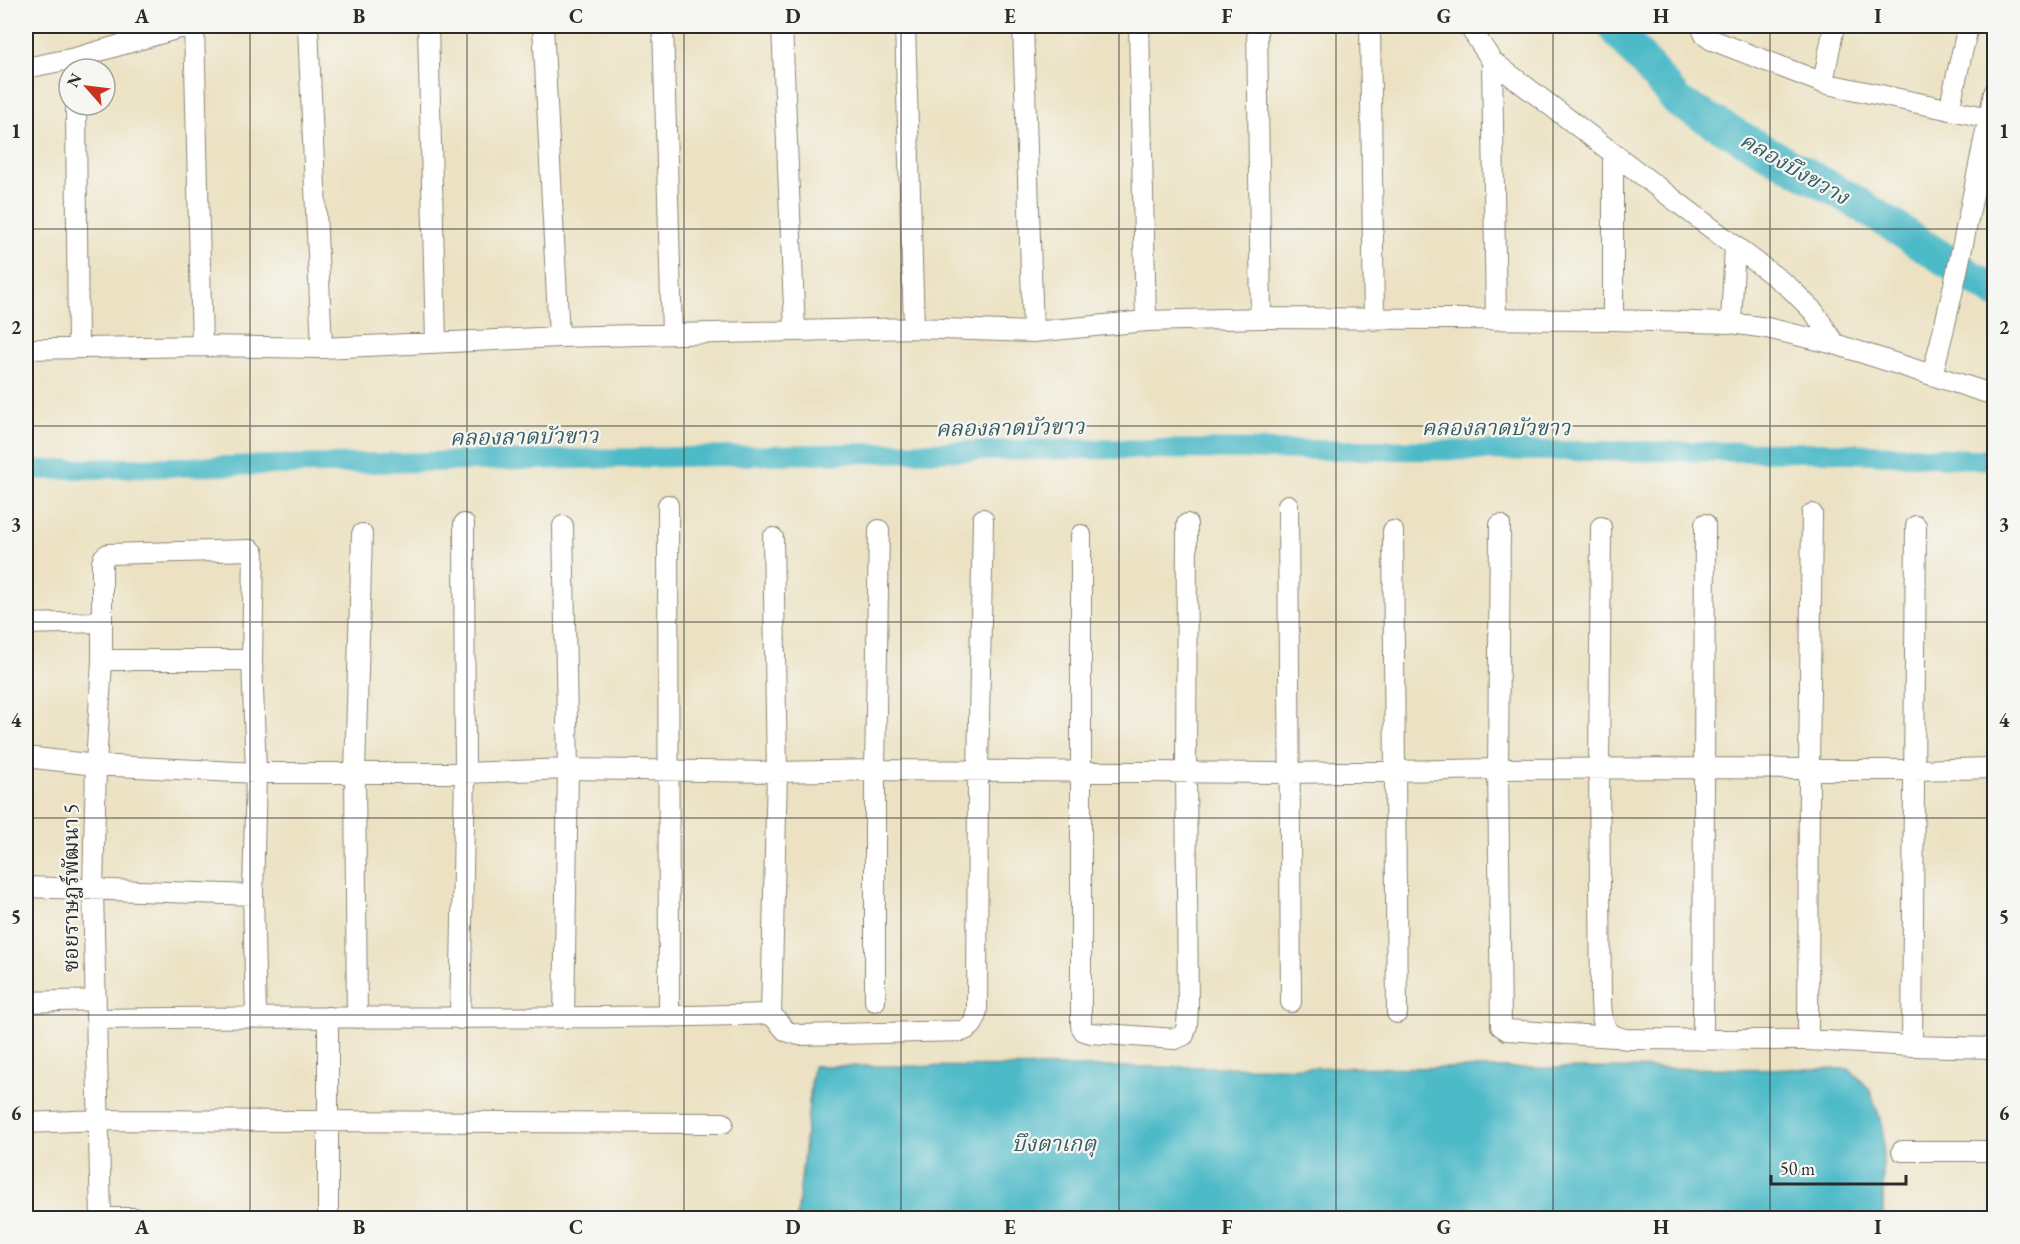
<svg xmlns="http://www.w3.org/2000/svg" width="2020" height="1244" font-family="'EB Garamond','Noto Serif Thai',serif">
<style>
.water{fill:#4dbac8;stroke:#3c727a;stroke-width:1.5}
.lines{fill:none;stroke-linecap:round;stroke-linejoin:round}
.canal{stroke:#4dbac8;stroke-width:20}
.river{stroke:#4dbac8;stroke-width:33}
.minor-casing{stroke:#8c8677;stroke-width:22}
.minor{stroke:#fff;stroke-width:20}
.grid{fill:none;stroke:#2b2b2b;stroke-width:1.5;stroke-opacity:0.55}
.labels{text-anchor:middle;stroke-width:4.5;stroke-linejoin:round;paint-order:stroke}
.street-label{font-size:21px;fill:#2b2b2b;stroke:#f6f6f2}
.water-label{font-size:22px;font-style:italic;fill:#375d62;stroke:#f6f6f2}
.neatline{fill:none;stroke:#2b2b2b;stroke-width:2}
.grid-label{font-size:20px;text-anchor:middle;font-weight:bold;fill:#2b2b2b}
</style>
<rect width="100%" height="100%" fill="#f6f6f2"/>
<filter id="ink" filterUnits="userSpaceOnUse"><feTurbulence type="fractalNoise" baseFrequency=".0167" numOctaves="2"/><feDisplacementMap in="SourceGraphic" scale="12" xChannelSelector="R" yChannelSelector="G"/><feConvolveMatrix kernelMatrix="1 2 1 2 8 2 1 2 1" color-interpolation-filters="sRGB"/></filter>
<filter id="wash" filterUnits="userSpaceOnUse"><feTurbulence type="fractalNoise" baseFrequency=".008" numOctaves="4" result="noise"/><feDisplacementMap in="SourceGraphic" scale="24" xChannelSelector="R" yChannelSelector="G"/><feGaussianBlur stdDeviation="1.35" result="paint"/><feColorMatrix in="noise" values="0 0 0 0 0 0 0 0 0 0 0 0 0 0 0 0 0 1.4 0 .05"/><feComposite in="paint" operator="in"/></filter>
<g filter="url(#wash)">
<rect width="100%" height="100%" fill="#ece2c3"/>
<path class="water" d="M 813,1066 L 1850,1069 L 1869,1089 L 1883,1126 L 1883,1218 L 797,1218 Z"/>
<g class="lines">
<path class="canal" d="M 26,470 L 1075,449 L 1828,452 L 1994,460"/>
<path class="river" d="M 1613,26 L 1678,102 L 1851,199 L 1994,291"/>
</g>
</g>
<g filter="url(#ink)">
<g class="lines">
<defs>
<path id="minor" d="M 194,26 L 202,346
M 308,26 L 322,348
M 428,26 L 436,342
M 543,26 L 559,337
M 663,26 L 672,334
M 782,26 L 795,331
M 905,26 L 914,328
M 1023,26 L 1033,332
M 1139,26 L 1146,321
M 1257,26 L 1261,318
M 1370,26 L 1374,320
M 1469,26 L 1492,61 L 1790,288 L 1814,312 L 1835,344
M 1701,26 L 1705,35 L 1712,40 L 1823,83 L 1994,119
M 1492,61 L 1496,320
M 26,68 L 75,58 L 187,26
M 1823,83 L 1834,26
M 76,105 L 78,348
M 1949,110 L 1968,26
M 1613,320 L 1613,154
M 1731,323 L 1735,246
M 26,349 L 202,346 L 322,348 L 559,337 L 914,328 L 1033,332 L 1146,321 L 1261,318 L 1613,320 L 1731,323 L 1767,328 L 1835,344 L 1994,395
M 1932,375 C 1957,282 1974,187 1994,93
M 668,505 L 669,1017
M 1288,505 L 1291,1002
M 1500,525 L 1498,769 L 1501,1026 L 1507,1030 L 1615,1037
M 563,526 L 568,769 L 564,1018
M 1601,527 L 1599,769 L 1601,1000 C 1602,1021 1601,1035 1626,1039 L 1808,1040 L 1912,1046 L 1994,1048
M 1393,531 L 1397,1013
M 1081,535 L 1081,1026 L 1084,1031 L 1091,1033 L 1175,1039 L 1184,1035 L 1187,1025 L 1188,1007 L 1186,772 L 1187,524
M 773,538 L 777,772 L 771,1014 L 786,1031 L 799,1035 L 962,1031 C 974,1027 975,1021 977,1009 L 978,770 L 983,519
M 26,624 L 101,622
M 102,660 L 252,660
M 26,757 L 96,765 L 256,773 L 465,773 L 568,769 L 777,772 L 875,770 L 1290,773 L 1498,769 L 1703,768 L 1914,770 L 1994,768
M 26,887 L 253,895
M 875,1001 L 875,770 L 879,530
M 26,1002 L 95,1000
M 328,1017 L 328,1218
M 357,1018 L 355,772 L 362,534
M 96,1019 C 321,1015 546,1021 771,1014
M 460,1019 L 465,773 L 464,524
M 1703,1040 L 1705,524
M 1808,1040 L 1809,769 L 1812,514
M 1912,1046 L 1916,526
M 26,1123 L 98,1120 L 723,1123
M 1902,1151 L 1994,1151
M 101,1218 L 93,890 L 96,765 L 102,660 L 102,563 L 104,557 L 108,554 L 251,550 L 254,553 L 252,660 L 256,773 L 253,895 L 256,1016
M 101,1218 L 134,1218"/>
</defs>
<use href="#minor" class="minor-casing"/>
<use href="#minor" class="minor"/>
</g>
</g>
<path class="grid" d="M 250,26 L 250,1218M 467,26 L 467,1218M 684,26 L 684,1218M 901,26 L 901,1218M 1119,26 L 1119,1218M 1336,26 L 1336,1218M 1553,26 L 1553,1218M 1770,26 L 1770,1218M 26,229 L 1994,229M 26,426 L 1994,426M 26,622 L 1994,622M 26,818 L 1994,818M 26,1015 L 1994,1015"/>
<g class="labels">
<g class="street-label">
<text transform="translate(71 888) rotate(-90)" y="7">ซอยราษฎร์พัฒนา 5</text>
</g>
<g class="water-label">
<text transform="translate(1795 168) rotate(30)" y="8">คลองบึงขวาง</text>
<text transform="translate(1010 427) rotate(-1)" y="8">คลองลาดบัวขาว</text>
<text x="1496" y="435">คลองลาดบัวขาว</text>
<text transform="translate(524 436) rotate(-1)" y="8">คลองลาดบัวขาว</text>
<text x="1054" y="1151">บึงตาเกตุ</text>
</g>
</g>
<rect width="2020" height="1244" fill="none" stroke="#f6f6f2" stroke-width="66"/>
<g transform="translate(87 87) rotate(298)"><circle r="28" fill="#f6f6f2" stroke="#a5a5a2" stroke-width="1.5"/>
<path d="M0-4.5L10 22L0 15L-10 22Z" fill="#c8321e"/>
<text y="-9" font-size="16" font-weight="bold" text-anchor="middle" fill="#2b2b2b">N</text>
</g>
<path d="M1771 1175v9h135v-9" fill="none" stroke="#2b2b2b" stroke-width="3"/>
<text x="1780" y="1175" font-size="18" fill="#2b2b2b" stroke="#f6f6f2" stroke-width="4.5" paint-order="stroke">50 m</text>
<rect x="33" y="33" width="1954" height="1178" class="neatline"/>
<g class="grid-label">
<text x="142" y="23">A</text>
<text x="359" y="23">B</text>
<text x="576" y="23">C</text>
<text x="793" y="23">D</text>
<text x="1010" y="23">E</text>
<text x="1227" y="23">F</text>
<text x="1444" y="23">G</text>
<text x="1661" y="23">H</text>
<text x="1878" y="23">I</text>
<text x="16" y="138">1</text>
<text x="2004" y="138">1</text>
<text x="16" y="334">2</text>
<text x="2004" y="334">2</text>
<text x="16" y="531">3</text>
<text x="2004" y="531">3</text>
<text x="16" y="727">4</text>
<text x="2004" y="727">4</text>
<text x="16" y="923">5</text>
<text x="2004" y="923">5</text>
<text x="16" y="1120">6</text>
<text x="2004" y="1120">6</text>
<text x="142" y="1234">A</text>
<text x="359" y="1234">B</text>
<text x="576" y="1234">C</text>
<text x="793" y="1234">D</text>
<text x="1010" y="1234">E</text>
<text x="1227" y="1234">F</text>
<text x="1444" y="1234">G</text>
<text x="1661" y="1234">H</text>
<text x="1878" y="1234">I</text>
</g>
</svg>
